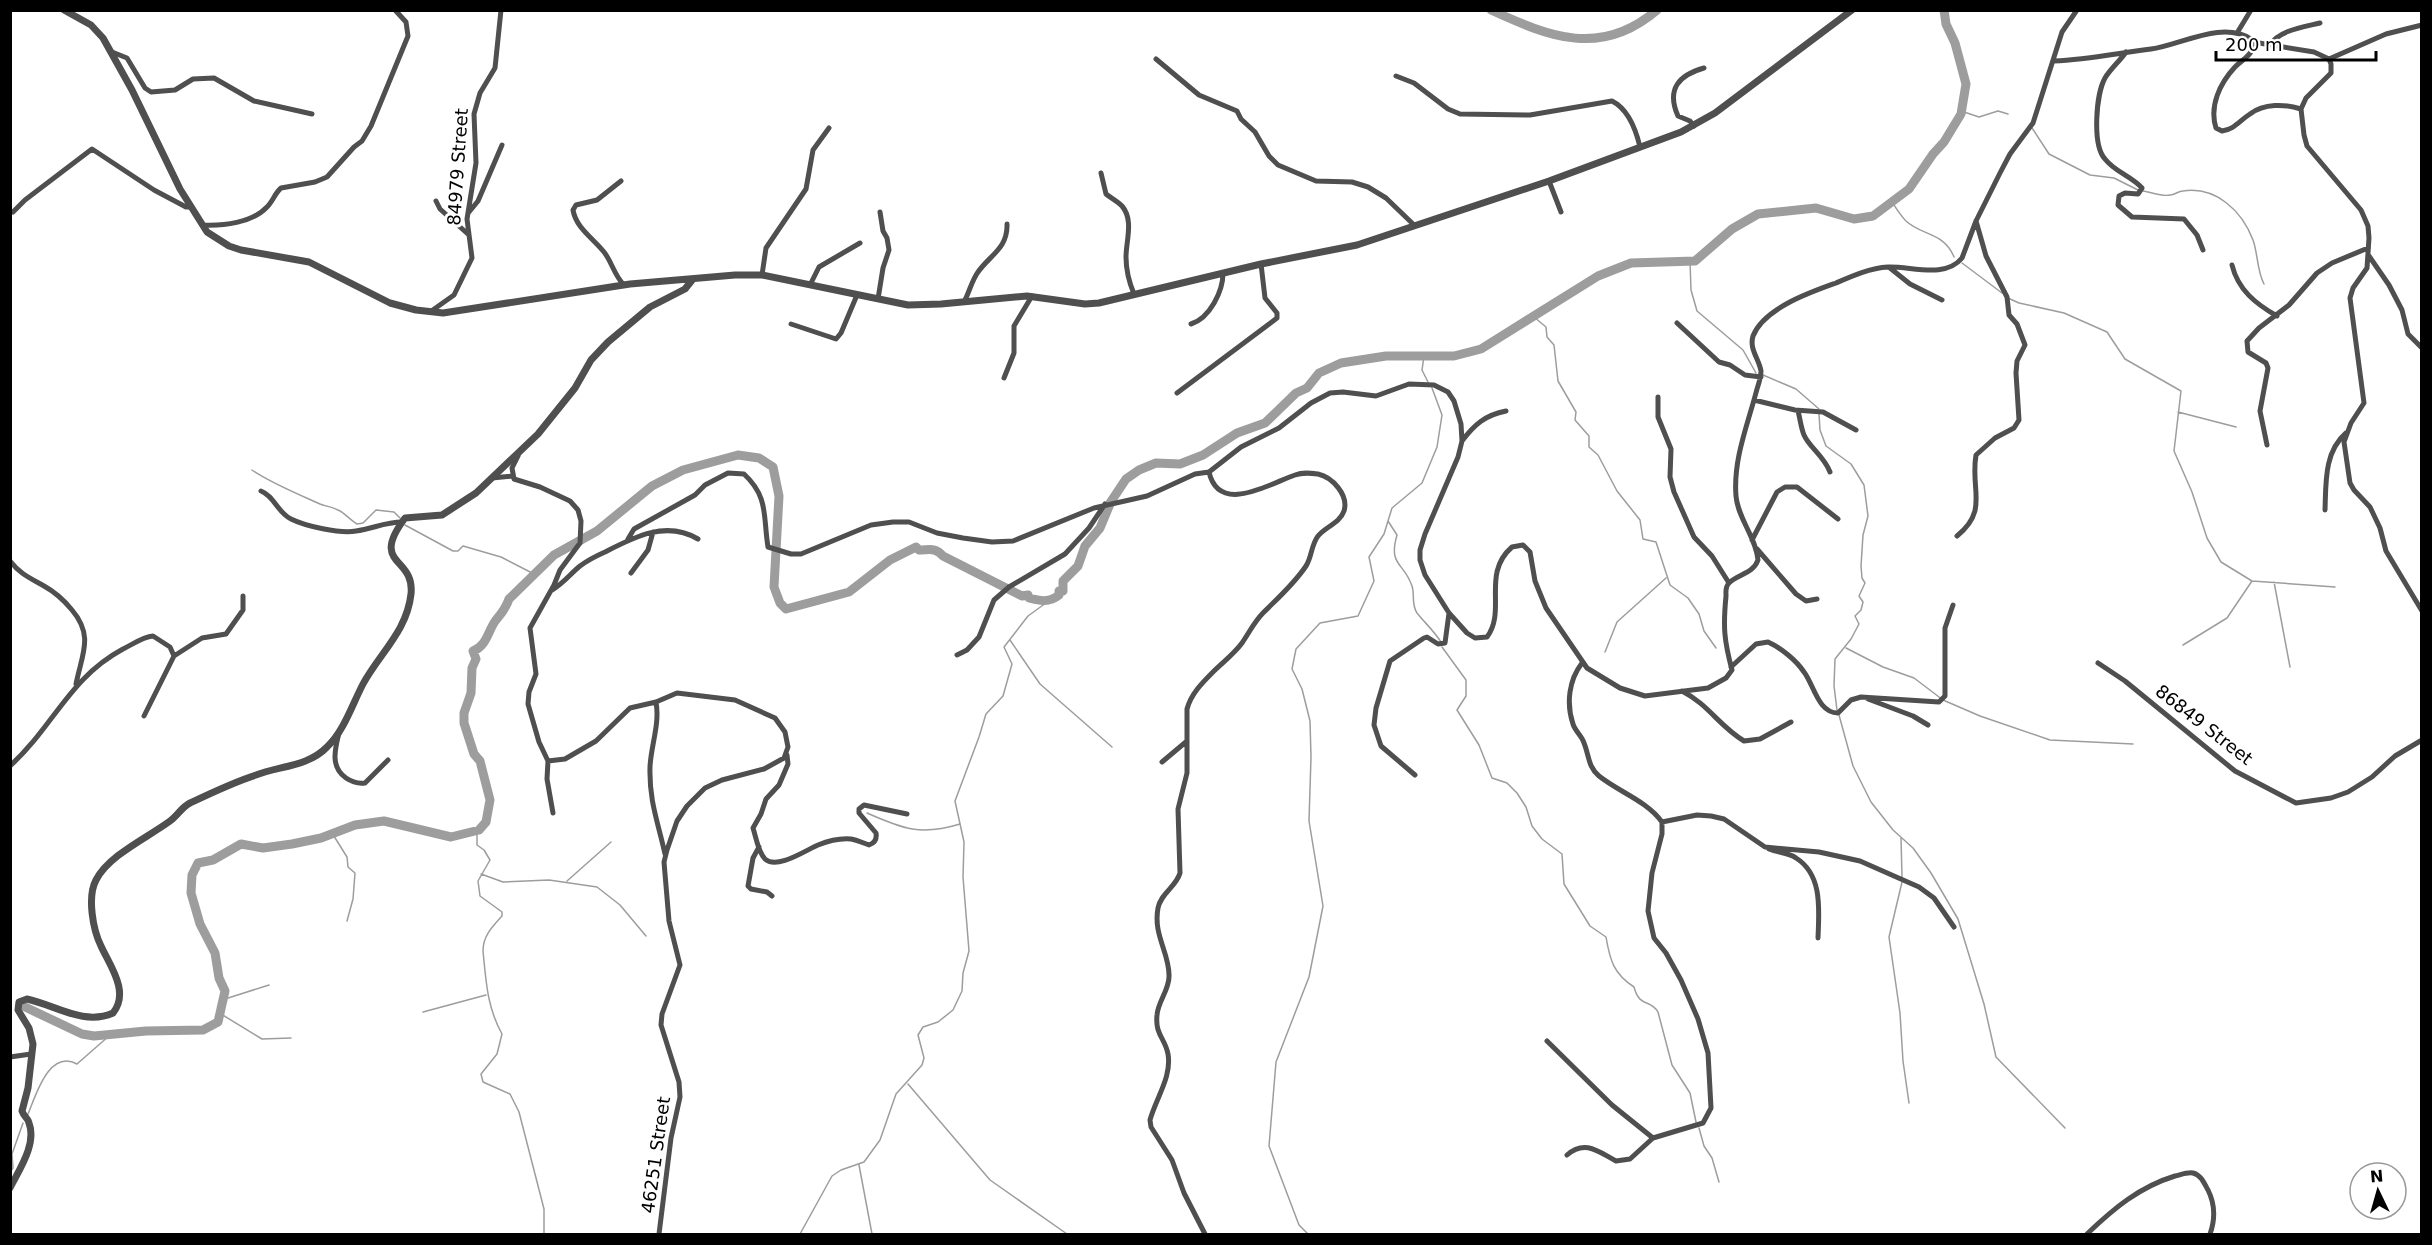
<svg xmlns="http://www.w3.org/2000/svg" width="2432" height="1245" font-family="'DejaVu Sans',sans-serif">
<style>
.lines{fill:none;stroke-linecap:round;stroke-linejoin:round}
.stream{stroke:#9d9d9d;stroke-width:1.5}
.river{stroke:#9d9d9d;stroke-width:9}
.minor{stroke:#4f4f4f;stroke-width:5}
.tertiary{stroke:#4f4f4f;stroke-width:7}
.labels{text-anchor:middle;stroke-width:6;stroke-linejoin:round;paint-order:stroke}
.street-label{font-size:18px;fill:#000;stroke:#fff}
</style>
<rect width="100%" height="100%" fill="#fff"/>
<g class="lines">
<path class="stream" d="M 1961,111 L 1979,117 L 1998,111 L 2008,114
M 2032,128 L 2049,154 L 2090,175 L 2114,178 L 2138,190
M 2143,191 C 2151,192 2162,197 2170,195 C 2175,195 2178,191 2183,191 C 2216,186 2242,211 2253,240 C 2258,254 2257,271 2264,284
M 1892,202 C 1896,208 1901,216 1906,221 C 1922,236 1944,232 1954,257
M 1690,261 L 1691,290 L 1697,311 L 1743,350 L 1756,373
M 1962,263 L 2002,293
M 2008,298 L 2019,303 L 2064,313 L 2107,332 L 2125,359 L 2181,391 L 2174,451 L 2192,492 L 2207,538 L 2221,562 L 2252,581 L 2335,587
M 1534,317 L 1546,327 L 1547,337 L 1554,345 L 1558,381 L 1576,412 L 1575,420 L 1589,436 L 1589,447 L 1598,455 L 1617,491 L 1640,520 L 1643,539 L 1656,542 L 1670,585 L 1688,598 L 1699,614 L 1704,631 L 1716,648
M 1424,356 L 1422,370 L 1428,382
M 1763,375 L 1796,389 L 1819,409
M 2178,412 L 2236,427
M 1819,414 L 1820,430 L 1826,446 L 1851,464 L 1864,485 L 1868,516 L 1863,535 L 1861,566 L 1862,578 L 1865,583 L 1859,596 L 1863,602 L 1861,610 L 1855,616 L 1859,624 L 1851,639 L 1835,659 L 1834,686 L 1837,710
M 252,470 C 271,483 298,494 320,504 C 325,506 332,507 338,510 C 345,513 350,520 357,524 L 363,523 L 376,510 L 394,512 L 400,518
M 1388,521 L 1397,535 C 1388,566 1404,562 1412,586 C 1415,595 1411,604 1417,613 C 1425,623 1434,631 1441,642
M 405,525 L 453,551 L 458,551 L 463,546 L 501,557 L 534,574
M 2274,582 L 2290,667
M 1010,640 L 1040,684 L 1112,747
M 2183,645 L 2227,618 L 2252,581
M 1442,647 L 1466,680 L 1466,696 L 1457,710 L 1479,745 L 1492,778 L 1507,783 L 1517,793 L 1526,807 L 1532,826 L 1542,839 L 1562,854 L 1564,884 L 1590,926 L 1606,937 C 1610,961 1614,974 1634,987 C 1640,1009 1650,998 1658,1012 L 1672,1065 L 1690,1093 L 1696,1122
M 1846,648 L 1883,667 L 1914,678 L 1943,700 L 1980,716 L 2050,740 L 2133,744
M 1605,652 L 1617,622 L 1666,578
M 1839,715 L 1853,766 L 1871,802 L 1893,830 L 1913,848 L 1931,873 L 1958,919 L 1984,1004 L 1996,1057 L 2065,1128
M 867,813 C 903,829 921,836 960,824
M 477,831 L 477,845 L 484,850 L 490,860 L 478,881 L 480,896 L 502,912 L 502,916 C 492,927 483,936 483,951 C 486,981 487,1007 502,1034 L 497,1054 L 481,1074 L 483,1082 L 510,1094 L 519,1112 L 544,1209 L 544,1234
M 332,833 L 347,857 L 348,867 L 355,873 L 353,899 L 347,921
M 1901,838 L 1902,877
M 481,874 L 503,882 L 549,880 L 597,887 L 620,905 L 646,936
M 567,881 L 611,842
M 1902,882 L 1889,937 L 1900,1013 L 1903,1061 L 1909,1103
M 225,999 L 269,985
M 423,1012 L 486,995
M 221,1014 L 262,1039 L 291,1038
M 908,1084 L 990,1180 L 1067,1234
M 28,1114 C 36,1095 49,1049 77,1064 L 110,1035
M 1699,1128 L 1704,1146 L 1712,1158 L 1719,1182
M 859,1165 L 872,1234
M 10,1172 L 13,1168 L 12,1154 L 23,1123
M 800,1234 L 832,1176 L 841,1170 L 864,1162 L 880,1140 L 896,1094 L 922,1065 L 924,1058 L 918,1035 L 923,1027 L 938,1022 L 953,1010 L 962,991 L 963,973 L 969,951 L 963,877 L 964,842 L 955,801 L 979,737 L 986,714 L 1003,696 L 1012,664 L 1004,647 L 1028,616 L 1050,600
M 1308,1234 L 1299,1225 L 1269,1146 L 1276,1062 L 1309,977 L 1323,906 L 1309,821 L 1311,757 L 1310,721 L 1302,689 L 1292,669 L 1296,649 L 1320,623 L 1358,616 L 1374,581 L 1369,557 L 1384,534 L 1392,508 L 1422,483 L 1437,447 L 1442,415 L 1432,388"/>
<path class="river" d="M 1491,10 C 1550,37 1601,58 1657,10
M 1110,503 L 1126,479 L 1139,470 L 1156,463 L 1180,464 L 1203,455 L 1237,433 L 1265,423 L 1296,393 L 1307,388 L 1319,373 L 1341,363 L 1386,356 L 1454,356 L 1481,349 L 1598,276 L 1631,263 L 1695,261 L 1732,229 L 1758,214 L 1816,208 L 1854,219 L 1873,216 L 1909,189 L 1933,154 L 1944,142 L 1961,114 L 1966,84 L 1955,43 L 1946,24 L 1944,10
M 23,1006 L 82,1034 L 94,1036 L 146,1031 L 203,1030 L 218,1022 L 225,991 L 219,978 L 215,953 L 200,924 L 191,893 L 192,875 L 198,863 L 213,860 L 241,844 L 263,848 L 292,844 L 321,838 L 355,825 L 384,821 L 451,837 L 479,830 L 486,822 L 490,800 L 480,761 L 474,754 L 464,723 L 464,713 L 471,693 L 472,668 L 476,659 L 473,651 C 487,646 488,630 496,620 C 502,613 506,608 509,599 L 554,555 L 597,531 L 652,486 L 683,470 L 738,455 L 759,458 L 773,467 L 779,496 L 774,587 L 780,603 L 786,609 L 849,592 L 890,560 L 916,547 L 919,550 C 930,550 935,547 943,556 L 1022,596 L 1028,595 L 1029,598 C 1040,601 1049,603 1059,595 L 1059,591 L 1063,591 L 1063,581 L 1078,566 L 1085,546 L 1100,528 L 1110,504"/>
<path class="minor" d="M 2237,33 L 2251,10
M 2253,42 L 2314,52 L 2329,59 L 2331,64 L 2331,73 L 2306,98 L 2301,109
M 2270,45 C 2279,30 2304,27 2320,23
M 112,52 L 127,58 L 145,88 L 151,92 L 175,90 L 193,79 L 214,78 L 254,101 L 312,114
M 2126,52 C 2120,61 2111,68 2105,78 C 2096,94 2092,145 2105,159 C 2115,172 2131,176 2142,188 L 2138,194 L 2125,193 L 2119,196 L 2118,205 L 2132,217 L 2184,219 L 2197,235 L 2203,250
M 1156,59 L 1199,95 L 1237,111 L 1241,119 L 1255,132 L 1269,156 L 1278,165 L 1316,181 L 1352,182 L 1368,187 L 1386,198 L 1413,224
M 2329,59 L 2386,34 L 2422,25
M 2054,61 C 2087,60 2119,53 2151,49 C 2181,45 2222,20 2251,39 L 2254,46 C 2251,56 2242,60 2235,67 C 2220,83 2209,106 2216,128 L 2222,131 C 2235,129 2239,121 2250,114 C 2264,103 2285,104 2301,109 L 2304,135 L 2307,146 L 2361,210 L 2368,226 L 2369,238 L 2367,268 L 2353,288 L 2350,298 L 2364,403 L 2351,423 L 2344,442 L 2350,483 L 2354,490 L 2370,507 L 2380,528 L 2386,551 L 2422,611
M 1396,76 L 1414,83 L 1448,109 L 1460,114 L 1530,115 L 1612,101 C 1628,109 1636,130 1640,147
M 1694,126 L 1690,121 L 1678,116 C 1666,89 1679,75 1704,68
M 1101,173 L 1106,194 C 1111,198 1117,201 1122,206 C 1134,220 1126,241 1126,257 C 1126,271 1129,282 1134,294
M 621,181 L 597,200 L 576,205 L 573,210 C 576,228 593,238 604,252 C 612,262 614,275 624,285
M 1549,181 L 1561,212
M 436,201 L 440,209 L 469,235
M 13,212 L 25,200 L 92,149 L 154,190 L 186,207 L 191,207
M 469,212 L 478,201 L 502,145
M 202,225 C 223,226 252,223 267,207 C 273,201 275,193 281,188 L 315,182 L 327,177 L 354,147 L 362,141 L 371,126 L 408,36 L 406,22 L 395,10
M 2369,256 L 2389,285 L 2402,310 L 2408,334 L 2422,348
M 2232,265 C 2238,290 2256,304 2277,316
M 1890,268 L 1910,284 L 1942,300
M 762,275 L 766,248 L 806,189 L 813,150 L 829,128
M 810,285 L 819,267 L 860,243
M 878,299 L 883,268 L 889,250 L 887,238 L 883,231 L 880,212
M 964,302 C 969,293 972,280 978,272 C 990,255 1008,248 1007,224
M 430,312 L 454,295 L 472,258 L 467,219 L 476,163 L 474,114 L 480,93 L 495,68 L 501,10
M 1677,323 L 1719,362 L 1730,365 L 1745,375 L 1761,377
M 791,324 L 836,339 L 841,333 L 857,295
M 1191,324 C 1210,318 1223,291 1223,273
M 1004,378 L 1014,353 L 1014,326 L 1032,296
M 1177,393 L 1277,318 L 1277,313 L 1265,298 L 1261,264
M 1658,397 L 1658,417 L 1671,449 L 1670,477 L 1674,492 L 1694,537 L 1712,556 L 1729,583
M 1754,400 L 1795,410 L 1823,412 L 1856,430
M 1795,410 L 1798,411 C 1800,418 1801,428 1804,435 C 1809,447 1824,456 1830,472
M 1462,441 C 1474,425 1485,415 1506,411
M 2267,445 L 2260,411 L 2268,368 L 2266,363 L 2248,352 L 2247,341 L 2259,328 L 2289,305 L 2317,273 L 2332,263 L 2368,248
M 518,456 L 512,468 L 514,479 L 540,487 L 570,501 L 578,510 L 581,521 L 580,543 L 560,570 L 554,585 L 530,628 L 536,674 L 529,692 L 528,704 L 539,742 L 548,761 L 565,759 L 596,741 L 630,708 L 656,702 L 677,693 L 735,700 L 775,718 L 785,732 L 788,747 L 784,758 L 764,769 L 722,780 L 705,788 L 687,806 L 677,821 L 667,850 L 664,862 L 669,921 L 680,965 L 662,1014 L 661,1025 L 679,1082 L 680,1097 L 671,1138 L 659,1234
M 492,478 L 513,476
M 261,491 C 274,496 278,513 291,519 C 305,526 340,534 356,531 C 372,529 385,522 402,522
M 2325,510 C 2326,483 2324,452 2346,433
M 1957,536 C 1989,510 1970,490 1976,455 L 1995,438 L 2014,428 L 2019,420 L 2016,373 L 2017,361 L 2025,345 L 2017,324 L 2009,315 L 2007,297 L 1986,256 L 1976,221
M 628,539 L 634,529 L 695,495 L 705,485 L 728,473 L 744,474 C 769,497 763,517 768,547 L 791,554 L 801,554 L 871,525 L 893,522 L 909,522 L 937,533 L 963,538 L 992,542 L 1013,541 L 1094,508 L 1147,496 L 1195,474 L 1209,472 L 1241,447 L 1279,428 L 1311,403 L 1330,393 L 1343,392 L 1376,396 L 1409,384 L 1434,385 L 1448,392 L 1454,401 L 1461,424 L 1462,441 L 1458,457 L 1425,534 L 1420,550 L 1420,560 L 1425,575 L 1449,613 L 1467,633 L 1475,638 L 1487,637 C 1507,610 1481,574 1512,547 L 1523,545 L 1530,552 L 1535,581 L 1546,608 L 1587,668 L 1620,688 L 1645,696 L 1708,688 L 1726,678 L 1732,670 C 1724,640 1723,627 1726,596 C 1726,591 1725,587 1729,583 C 1738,574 1753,574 1758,560 C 1756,537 1738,519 1736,496 C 1733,459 1748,424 1757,389 C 1759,383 1761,377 1761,371 C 1759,359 1749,349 1753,336 C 1764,308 1811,292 1836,283 C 1852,276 1870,268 1888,267 C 1911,266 1945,279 1962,258 L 1976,221 L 2000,173 L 2010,154 L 2033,123 L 2062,32 L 2077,10
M 1752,540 L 1777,492 L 1785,487 L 1797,487 L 1838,519
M 1757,549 L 1796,594 L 1806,601 L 1817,599
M 10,561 C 20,574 30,578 44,586 C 55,592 63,599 72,610 C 94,636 82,654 76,684
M 631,573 L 648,550 L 653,532
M 552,590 C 564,583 570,574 580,566 C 588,560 596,556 605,552 C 634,537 666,520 698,539
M 957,655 L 967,650 L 979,637 L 994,600 L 1009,587 L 1065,554 L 1089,528 L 1105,504
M 174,656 L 202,638 L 226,634 L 243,610 L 243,596
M 2098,663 L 2125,681 L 2235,771 L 2296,803 L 2331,798 L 2348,792 L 2372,777 L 2395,756 L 2422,740
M 1731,667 L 1756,644 L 1768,642 C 1781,648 1796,660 1804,672 C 1814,685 1818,713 1838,713 L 1851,700 L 1861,697 L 1939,702 L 1945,696 L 1945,628 L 1953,605
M 1682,691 C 1709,705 1719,726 1744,741 L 1760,739 L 1791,722
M 1868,699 L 1913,716 L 1928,725
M 656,702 C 660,724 651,745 650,767 C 649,801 658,822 665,854
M 339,733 C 335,749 330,767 346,778 C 352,782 358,784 365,783 L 388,760
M 787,755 L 788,764 L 779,785 L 766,799 L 761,814 L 753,828 C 756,837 758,852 765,859 C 777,870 806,850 818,845 C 828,841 840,838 851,839 C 857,840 863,843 869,845 C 875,843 877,839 876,833 L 859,813 L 859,809 L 864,805 L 907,814
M 548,761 L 547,779 L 553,813
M 1162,762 L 1187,741
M 10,766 C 54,726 69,678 123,649 C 132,645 142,637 153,636 L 170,647 L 174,656 L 144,716
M 1415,775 L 1381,746 L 1374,725 L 1376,708 L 1390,661 L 1424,638 L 1427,637 L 1438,644 L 1445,643 L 1449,613
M 1662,822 L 1697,815 L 1711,816 L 1724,819 L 1765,847 L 1819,852 L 1860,861 L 1919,887 L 1934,898 L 1954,927
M 759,847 L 753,858 L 748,886 L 751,889 L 767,892 L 772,896
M 1769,849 C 1778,853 1788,852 1796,858 C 1823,875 1819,910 1818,938
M 1547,1041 L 1612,1105 L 1653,1138
M 10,1057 L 31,1054
M 1567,1155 C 1585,1139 1599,1152 1616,1161 L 1630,1159 L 1653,1138 L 1703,1123 L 1711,1108 L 1708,1053 L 1698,1019 L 1681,980 L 1666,953 L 1654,938 L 1648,911 L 1652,873 L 1662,834 L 1662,822 C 1647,801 1619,792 1599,776 C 1588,767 1589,755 1584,743 C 1582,736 1575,731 1573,724 C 1566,703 1569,680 1582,663
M 1205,1234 L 1184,1193 L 1172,1160 L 1151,1127 L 1150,1120 C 1156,1098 1172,1077 1168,1054 C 1165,1038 1155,1035 1157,1015 C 1158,1001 1170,989 1169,975 C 1169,952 1153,935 1158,908 C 1161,893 1176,887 1180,873 L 1178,809 L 1187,773 L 1187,709 C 1191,694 1202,683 1213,672 C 1222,663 1234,654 1242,643 C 1249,633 1254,622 1263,613 C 1278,598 1294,584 1306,566 C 1312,557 1311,545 1318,536 C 1325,527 1340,523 1344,511 C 1349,495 1332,477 1318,474 C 1310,473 1303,472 1295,475 C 1271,483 1219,516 1209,472
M 2087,1234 C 2113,1209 2139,1187 2175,1176 C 2180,1175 2187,1172 2193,1173 C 2201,1175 2204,1183 2208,1190 C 2215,1204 2215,1220 2210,1234"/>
<path class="tertiary" d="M 64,10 L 91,25 L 103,38 L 132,90 L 180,189 L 207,232 L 229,246 L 241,250 L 309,262 L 390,303 L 416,310 L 443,313 L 630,284 L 735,275 L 762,275 L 908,305 L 941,304 L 1027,296 L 1085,304 L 1099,303 L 1261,264 L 1357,245 L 1549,181 L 1681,132 L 1715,113 L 1852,10
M 10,1188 C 19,1170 37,1144 29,1123 C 28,1118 24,1117 22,1111 L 28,1088 L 33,1044 L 29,1028 L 18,1010 L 19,1002 L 27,999 C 55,1005 84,1026 113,1013 C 130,992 110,966 101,946 C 93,930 87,897 96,880 C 109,855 147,838 170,821 C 177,816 182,807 190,803 C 211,793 234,782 256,775 C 280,766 309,766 327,747 C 344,731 352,705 363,684 C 380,653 407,631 411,594 C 415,556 369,566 405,518 L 442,515 L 476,493 L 538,434 L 575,388 L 591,360 L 608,342 L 650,307 L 685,289 L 693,279"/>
</g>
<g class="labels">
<g class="street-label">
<text transform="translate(458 167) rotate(-86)" y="6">84979 Street</text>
<text transform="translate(2204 725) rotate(38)" y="6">86849 Street</text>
<text transform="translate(656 1155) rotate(-82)" y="6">46251 Street</text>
</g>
</g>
<rect width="2432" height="1245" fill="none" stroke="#000000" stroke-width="24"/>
<g transform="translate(2378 1191) rotate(355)"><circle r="28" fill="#ffffff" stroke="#999999" stroke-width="1.5"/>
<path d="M0-4.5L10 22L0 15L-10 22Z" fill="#000000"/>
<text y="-9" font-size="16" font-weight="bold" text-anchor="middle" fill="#000000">N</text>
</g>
<path d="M2216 51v9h160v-9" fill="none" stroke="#000000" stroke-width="3"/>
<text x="2225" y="51" font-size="18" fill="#000000" stroke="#ffffff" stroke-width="4.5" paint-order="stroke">200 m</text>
</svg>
